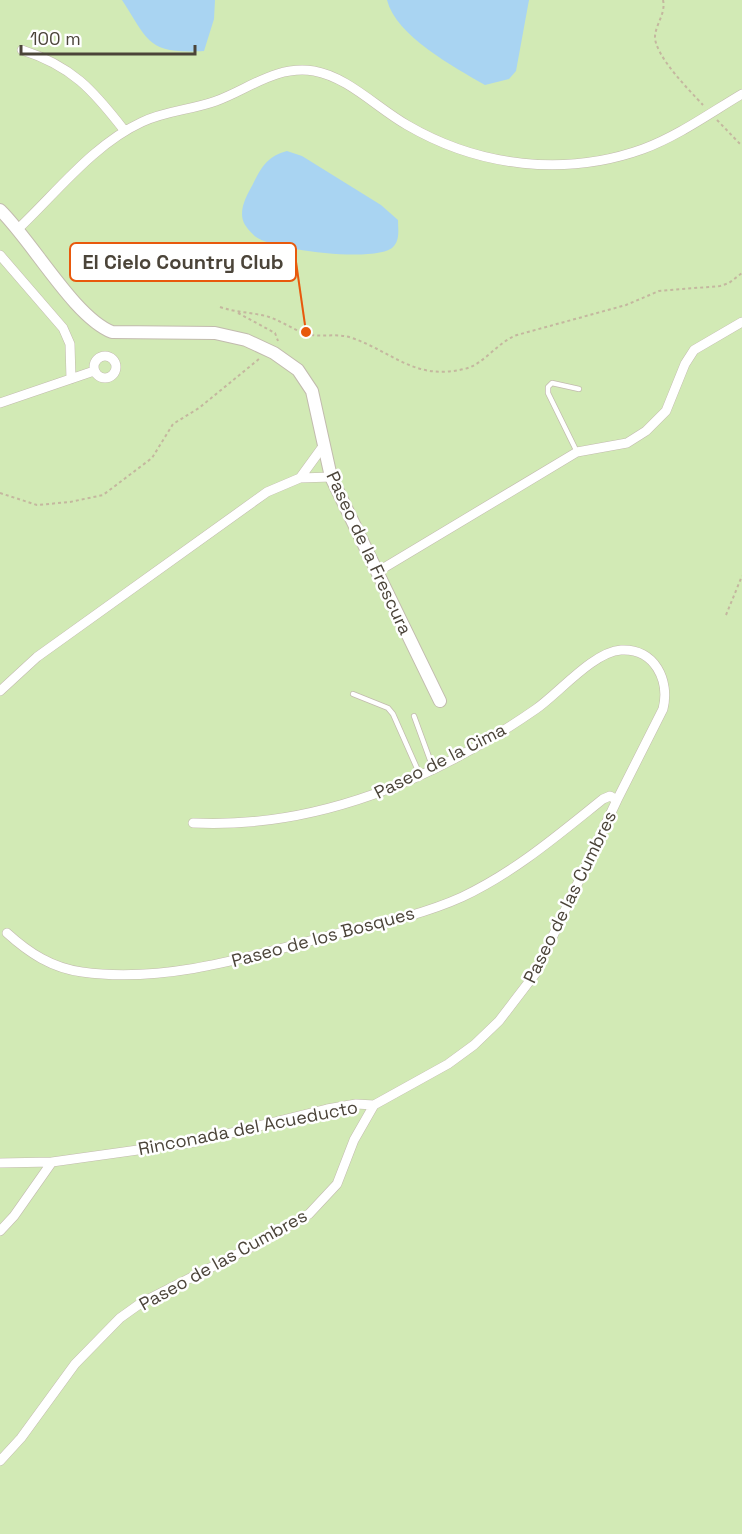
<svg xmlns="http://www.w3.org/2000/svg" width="742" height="1534" font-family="'Space Grotesk',sans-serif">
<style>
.green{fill:#d2eab5}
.water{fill:#a9d4f2}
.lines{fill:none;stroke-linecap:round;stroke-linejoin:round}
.service-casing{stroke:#c2bbae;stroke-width:6}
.minor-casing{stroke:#c2bbae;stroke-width:10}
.tertiary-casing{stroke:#c2bbae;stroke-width:14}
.path{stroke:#c4b79f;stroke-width:2;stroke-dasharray:3 3;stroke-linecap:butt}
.service{stroke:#fff;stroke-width:4.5}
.minor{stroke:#fff;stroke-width:9}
.tertiary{stroke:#fff;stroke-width:12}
.labels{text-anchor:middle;stroke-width:5;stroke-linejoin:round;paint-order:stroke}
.street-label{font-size:18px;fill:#4b4439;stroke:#fff}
.leader{fill:none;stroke:#e8590c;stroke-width:2}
.callout-dot{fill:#e8590c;stroke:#fff;stroke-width:2}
.callout{fill:#fff;stroke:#e8590c;stroke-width:2}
.callout-label{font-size:20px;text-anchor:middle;font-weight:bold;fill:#4b4439}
</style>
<rect width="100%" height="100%" fill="#f6f3ec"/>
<path class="green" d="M 0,0 L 742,0 L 742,1534 L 0,1534 Z"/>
<path class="water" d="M 122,0 L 215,0 L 214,19 L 204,51 C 148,54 149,42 122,0 Z
M 387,0 L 529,0 L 516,71 L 509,79 L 485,85 C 454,67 396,36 387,0 Z
M 287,151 L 302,156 L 381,205 L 398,220 C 398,229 400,239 394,246 C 380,264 273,250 256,237 C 252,234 246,227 244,223 C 238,210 247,195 253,184 C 262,166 268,156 287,151 Z"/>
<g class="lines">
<defs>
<path id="service" d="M 577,452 L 548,393 L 548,387 L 552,383 L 579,389
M 353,694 L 388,708 L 393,714 L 420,775
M 414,716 L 433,768"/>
<path id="minor" d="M 22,50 C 72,66 93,90 124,130
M 19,228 C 57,192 94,144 142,122 C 165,111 191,110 216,101 C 249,89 276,65 314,71 C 348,77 377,108 407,125 C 479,167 565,177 643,149 C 678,136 710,113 742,94
M 0,255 L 63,328 L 70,344 L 71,379
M94 367a11 11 0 1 1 22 0a11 11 0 1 1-22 0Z
M 0,403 L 94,371
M 300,478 L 324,445
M 377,572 L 577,452 L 627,443 L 646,431 L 666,411 L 685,364 L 694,350 L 742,322
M 0,691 L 37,657 L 267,492 L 300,478 L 331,477
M 7,933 C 29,953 52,968 82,972 C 167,984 255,955 336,934 C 378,924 422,915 462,897 C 515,872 558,835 603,799 L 610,796 L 617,800
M 0,1163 L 52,1162 L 195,1142 L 327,1109 L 356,1104 L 374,1105
M 0,1231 L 14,1216 L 52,1162
M 0,1461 L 21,1438 L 75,1364 L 120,1318 L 141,1303 L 259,1243 L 309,1214 L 337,1184 L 354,1140 L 374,1105 L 448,1064 L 474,1045 L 499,1021 L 535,974 L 617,800 L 663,709 C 670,681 655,648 621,650 C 593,652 559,693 536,709 C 435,779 317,829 193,823"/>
<path id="tertiary" d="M 0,210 C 33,242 74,317 112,332 L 215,333 L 246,340 L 274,353 L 298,370 L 312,391 L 331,477 L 440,701"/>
</defs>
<use href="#service" class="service-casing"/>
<use href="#minor" class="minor-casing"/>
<use href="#tertiary" class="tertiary-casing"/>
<path class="path" d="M 663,0 C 666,13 656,24 655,36 C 654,55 690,91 703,105
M 717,120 L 742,146
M 220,307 C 237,313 253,312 269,317 C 284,322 296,332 312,335 C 325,337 338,333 352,338 C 393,352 415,381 464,369 C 484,365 497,342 517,335 L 626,305 L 659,291 L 720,286 L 729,283 L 742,273
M 238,313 L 275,333 L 278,341
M 0,493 L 37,505 L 70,502 L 103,495 L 152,458 L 173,424 L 199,408 L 259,359
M 726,615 L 742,576"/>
<use href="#service" class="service"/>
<use href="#minor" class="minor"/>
<use href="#tertiary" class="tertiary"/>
</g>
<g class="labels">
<g class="street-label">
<text transform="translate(369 553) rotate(65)" y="6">Paseo de la Frescura</text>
<text transform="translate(440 761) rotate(-27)" y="6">Paseo de la Cima</text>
<text transform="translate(570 897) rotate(-64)" y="6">Paseo de las Cumbres</text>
<text transform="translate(323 937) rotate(-15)" y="6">Paseo de los Bosques</text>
<text transform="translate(248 1128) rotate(-11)" y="6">Rinconada del Acueducto</text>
<text transform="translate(223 1260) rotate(-29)" y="6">Paseo de las Cumbres</text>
</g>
</g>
<path class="leader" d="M306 332L296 262"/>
<circle class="callout-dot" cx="306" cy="332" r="6"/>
<rect class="callout" x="70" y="243" width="226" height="38" rx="6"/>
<g class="callout-label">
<text x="183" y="269">El Cielo Country Club</text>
</g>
<path d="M21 45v9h174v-9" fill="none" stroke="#4b4439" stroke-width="3"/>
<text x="30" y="45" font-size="18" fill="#4b4439" stroke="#ffffff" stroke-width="4.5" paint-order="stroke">100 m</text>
</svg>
